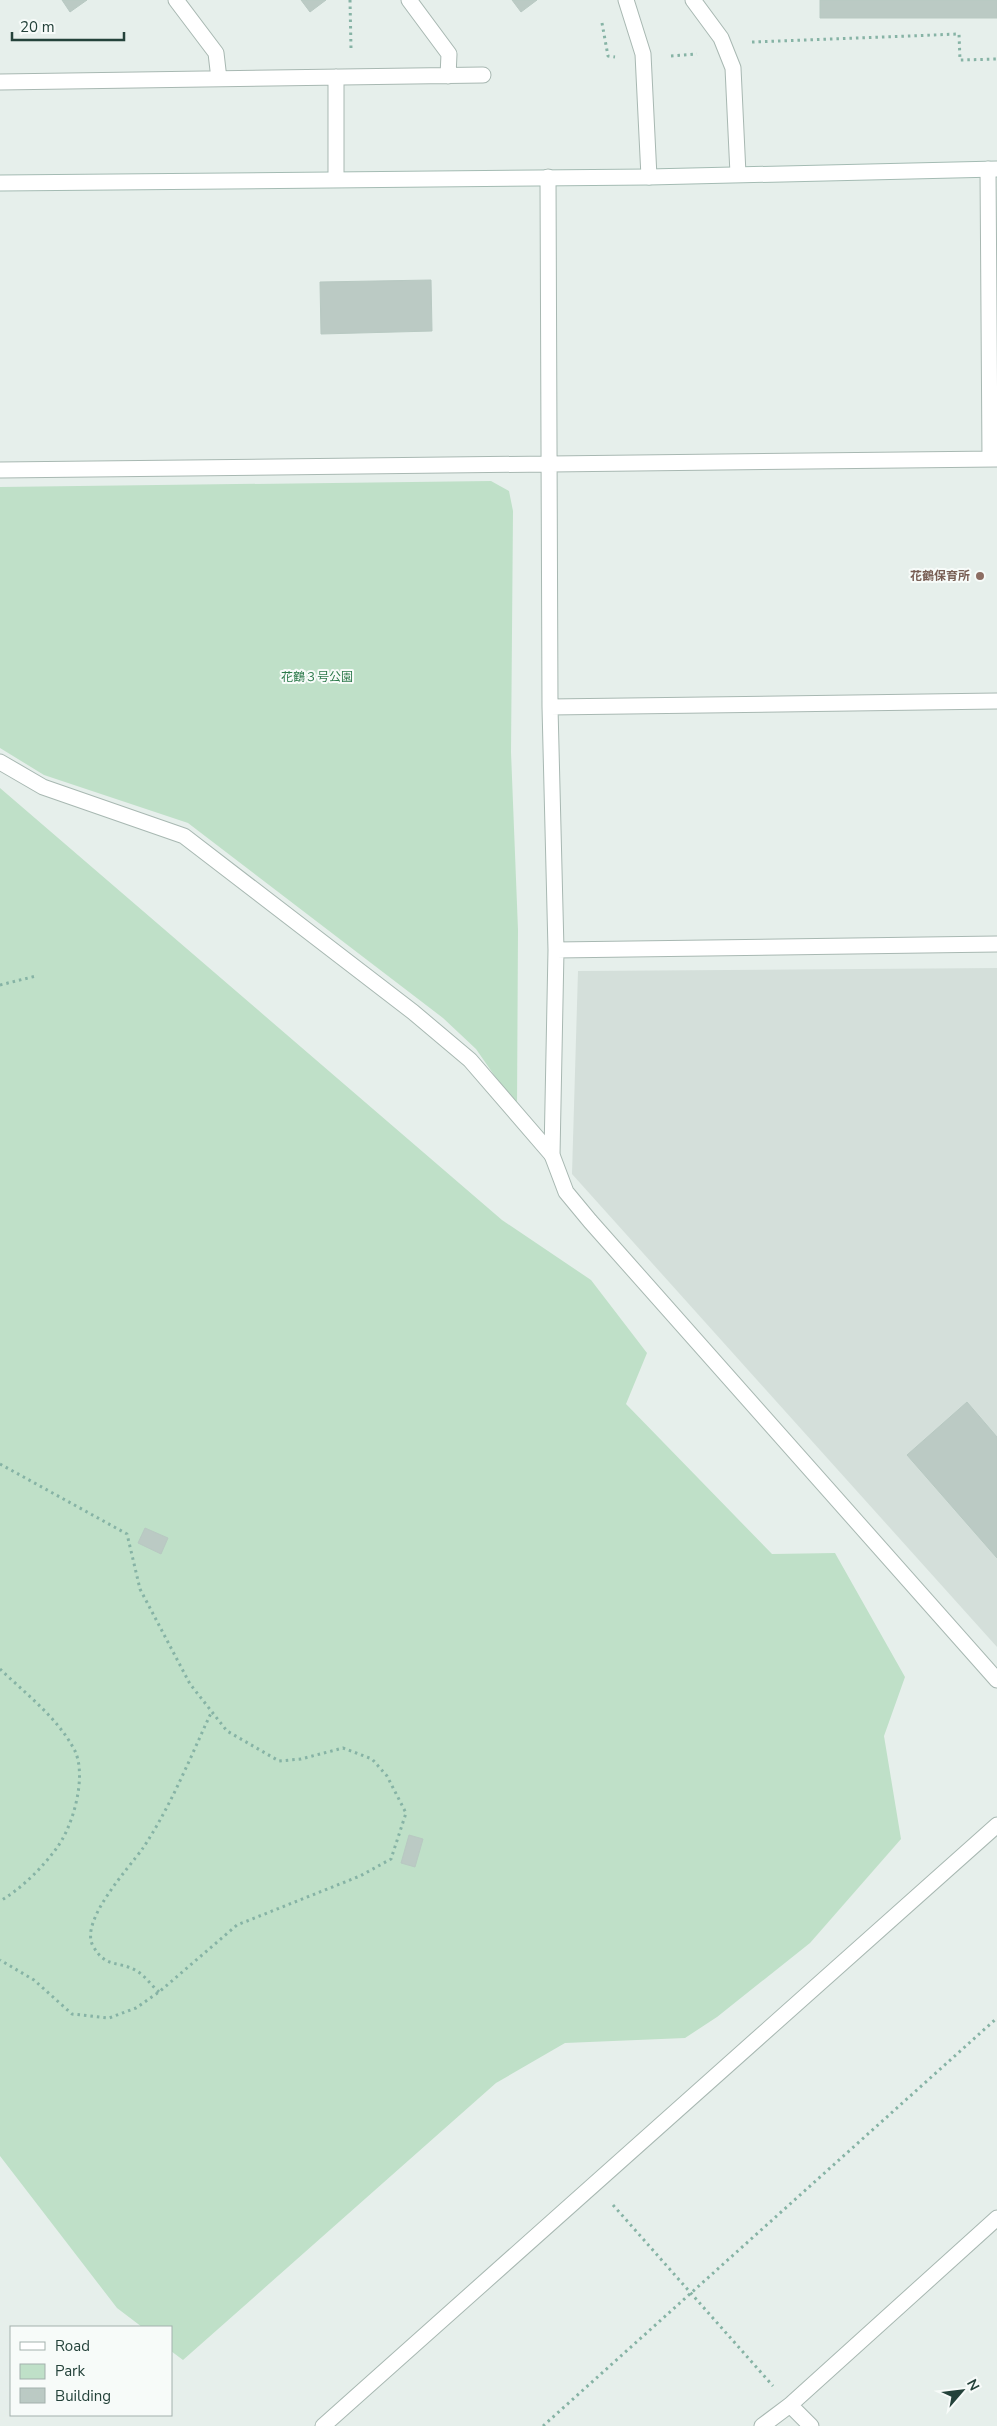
<svg xmlns="http://www.w3.org/2000/svg" width="997" height="2426" font-family="'Nunito Sans','Noto Sans JP',sans-serif">
<style>
.built{fill:#d4dfda}
.green{fill:#bfe0c8}
.building{fill:#bbcac4;stroke:#b8c9c2}
.lines{fill:none;stroke-linecap:round;stroke-linejoin:round}
.lane-casing{stroke:#a8b8b2;stroke-width:17}
.street-casing{stroke:#a8b8b2;stroke-width:17}
.secondary-casing{stroke:#a4bbb3;stroke-width:17}
.path{stroke:#86b3a5;stroke-width:3;stroke-dasharray:2.5 4;stroke-linecap:butt}
.lane{stroke:#fff;stroke-width:15}
.street{stroke:#fff;stroke-width:15}
.secondary{stroke:#fff;stroke-width:15}
.education-dot{fill:#8d6e63;stroke:#f7fbf9;stroke-width:2}
.labels{text-anchor:middle;stroke-width:4;stroke-linejoin:round;paint-order:stroke}
.education-label{font-size:12px;font-weight:bold;fill:#785e54;stroke:#f7fbf9;text-anchor:end}
.park-label{font-size:12px;fill:#2d7a4b;stroke:#f7fbf9}
</style>
<rect width="100%" height="100%" fill="#e6efeb"/>
<path class="built" d="M 997,968 L 997,1647 L 572,1174 L 578,971 Z"/>
<path class="green" d="M 491,481 L 509,491 L 513,511 L 511,752 L 518,930 L 517,1108 L 476,1049 L 443,1018 L 188,823 L 44,775 L 0,748 L 0,487 Z
M 0,788 L 502,1220 L 591,1280 L 647,1353 L 626,1404 L 772,1554 L 835,1553 L 905,1677 L 884,1736 L 901,1839 L 810,1943 L 717,2017 L 685,2038 L 565,2043 L 496,2083 L 183,2360 L 171,2351 L 171,2327 L 142,2327 L 117,2308 L 0,2156 Z"/>
<path class="building" d="M 62,0 L 87,0 L 70,12 Z
M 301,0 L 326,0 L 310,12 Z
M 512,0 L 537,0 L 521,12 Z
M 820,0 L 997,0 L 997,18 L 820,18 Z
M 431,280 L 432,331 L 321,334 L 320,282 Z
M 967,1402 L 997,1437 L 997,1558 L 907,1455 Z
M 145,1528 L 168,1538 L 161,1554 L 138,1543 Z
M 409,1835 L 423,1839 L 415,1867 L 401,1863 Z"/>
<g class="lines">
<defs>
<path id="lane" d="M 176,0 L 216,53 L 219,79
M 409,0 L 449,54 L 448,76
M 626,0 L 643,54 L 649,177
M 693,0 L 721,38 L 733,68 L 738,174
M 336,77 L 336,179
M 0,82 L 483,75
M 0,762 L 43,787 L 184,836 L 413,1012 L 470,1060 L 552,1155"/>
<path id="street" d="M 988,169 L 990,459
M 548,177 L 550,707 L 556,950 L 552,1155 L 566,1192 L 590,1221 L 997,1680
M 0,470 L 997,459
M 550,707 L 997,701
M 556,950 L 997,944
M 790,2405 L 811,2426
M 323,2426 L 997,1825
M 762,2426 L 790,2405 L 997,2218"/>
<path id="secondary" d="M 0,183 L 649,177 L 997,169"/>
</defs>
<use href="#lane" class="lane-casing"/>
<use href="#street" class="street-casing"/>
<use href="#secondary" class="secondary-casing"/>
<path class="path" d="M 350,0 L 351,49
M 602,23 L 608,56 L 615,57
M 752,42 L 959,34 L 960,60 L 997,59
M 671,56 L 697,54
M 0,985 L 36,976
M 0,1464 L 127,1534 L 140,1589 L 190,1684 L 227,1731 L 279,1761 L 301,1759 L 343,1748 L 372,1759 L 387,1776 L 406,1813 L 391,1859 L 360,1876 L 237,1925 L 159,1992 L 136,2008 L 109,2018 L 72,2014 L 34,1980 L 0,1960
M 0,1669 C 26,1694 58,1718 75,1751 C 87,1777 73,1827 56,1849 C 41,1869 21,1889 0,1901
M 159,1992 C 152,1986 145,1976 137,1971 C 118,1960 106,1969 93,1946 C 79,1921 129,1868 143,1848 C 171,1806 190,1758 211,1713
M 613,2205 L 773,2386
M 543,2426 L 997,2018"/>
<use href="#lane" class="lane"/>
<use href="#street" class="street"/>
<use href="#secondary" class="secondary"/>
</g>
<circle class="education-dot" cx="980" cy="576" r="5"/>
<g class="labels">
<g class="education-label">
<text x="970" y="580">花鶴保育所</text>
</g>
<g class="park-label">
<text x="317" y="681">花鶴３号公園</text>
</g>
</g>
<rect x="10" y="2326" width="162" height="90" fill="#f7fbf9" stroke="#a3b1ad"/>
<rect x="20" y="2342" width="25" height="8" fill="#ffffff" stroke="#a3b1ad"/>
<text x="55" y="2351" font-size="15" fill="#24423a">Road</text>
<rect x="20" y="2364" width="25" height="15" fill="#bfe0c8" stroke="#a3b1ad"/>
<text x="55" y="2376" font-size="15" fill="#24423a">Park</text>
<rect x="20" y="2388" width="25" height="15" fill="#bbcac4" stroke="#a3b1ad"/>
<text x="55" y="2401" font-size="15" fill="#24423a">Building</text>
<g transform="translate(962 2391) rotate(62)" stroke="#f7fbf9" stroke-width="4" paint-order="stroke">
<path d="M0-4L9 19L0 12L-9 19Z" fill="#24423a"/>
<text y="-8" font-size="14" font-weight="bold" text-anchor="middle" fill="#24423a">N</text>
</g>
<path d="M12 32v8h112v-8" fill="none" stroke="#24423a" stroke-width="2.5"/>
<text x="20" y="32" font-size="15" fill="#24423a" stroke="#f7fbf9" stroke-width="4" paint-order="stroke">20 m</text>
</svg>
